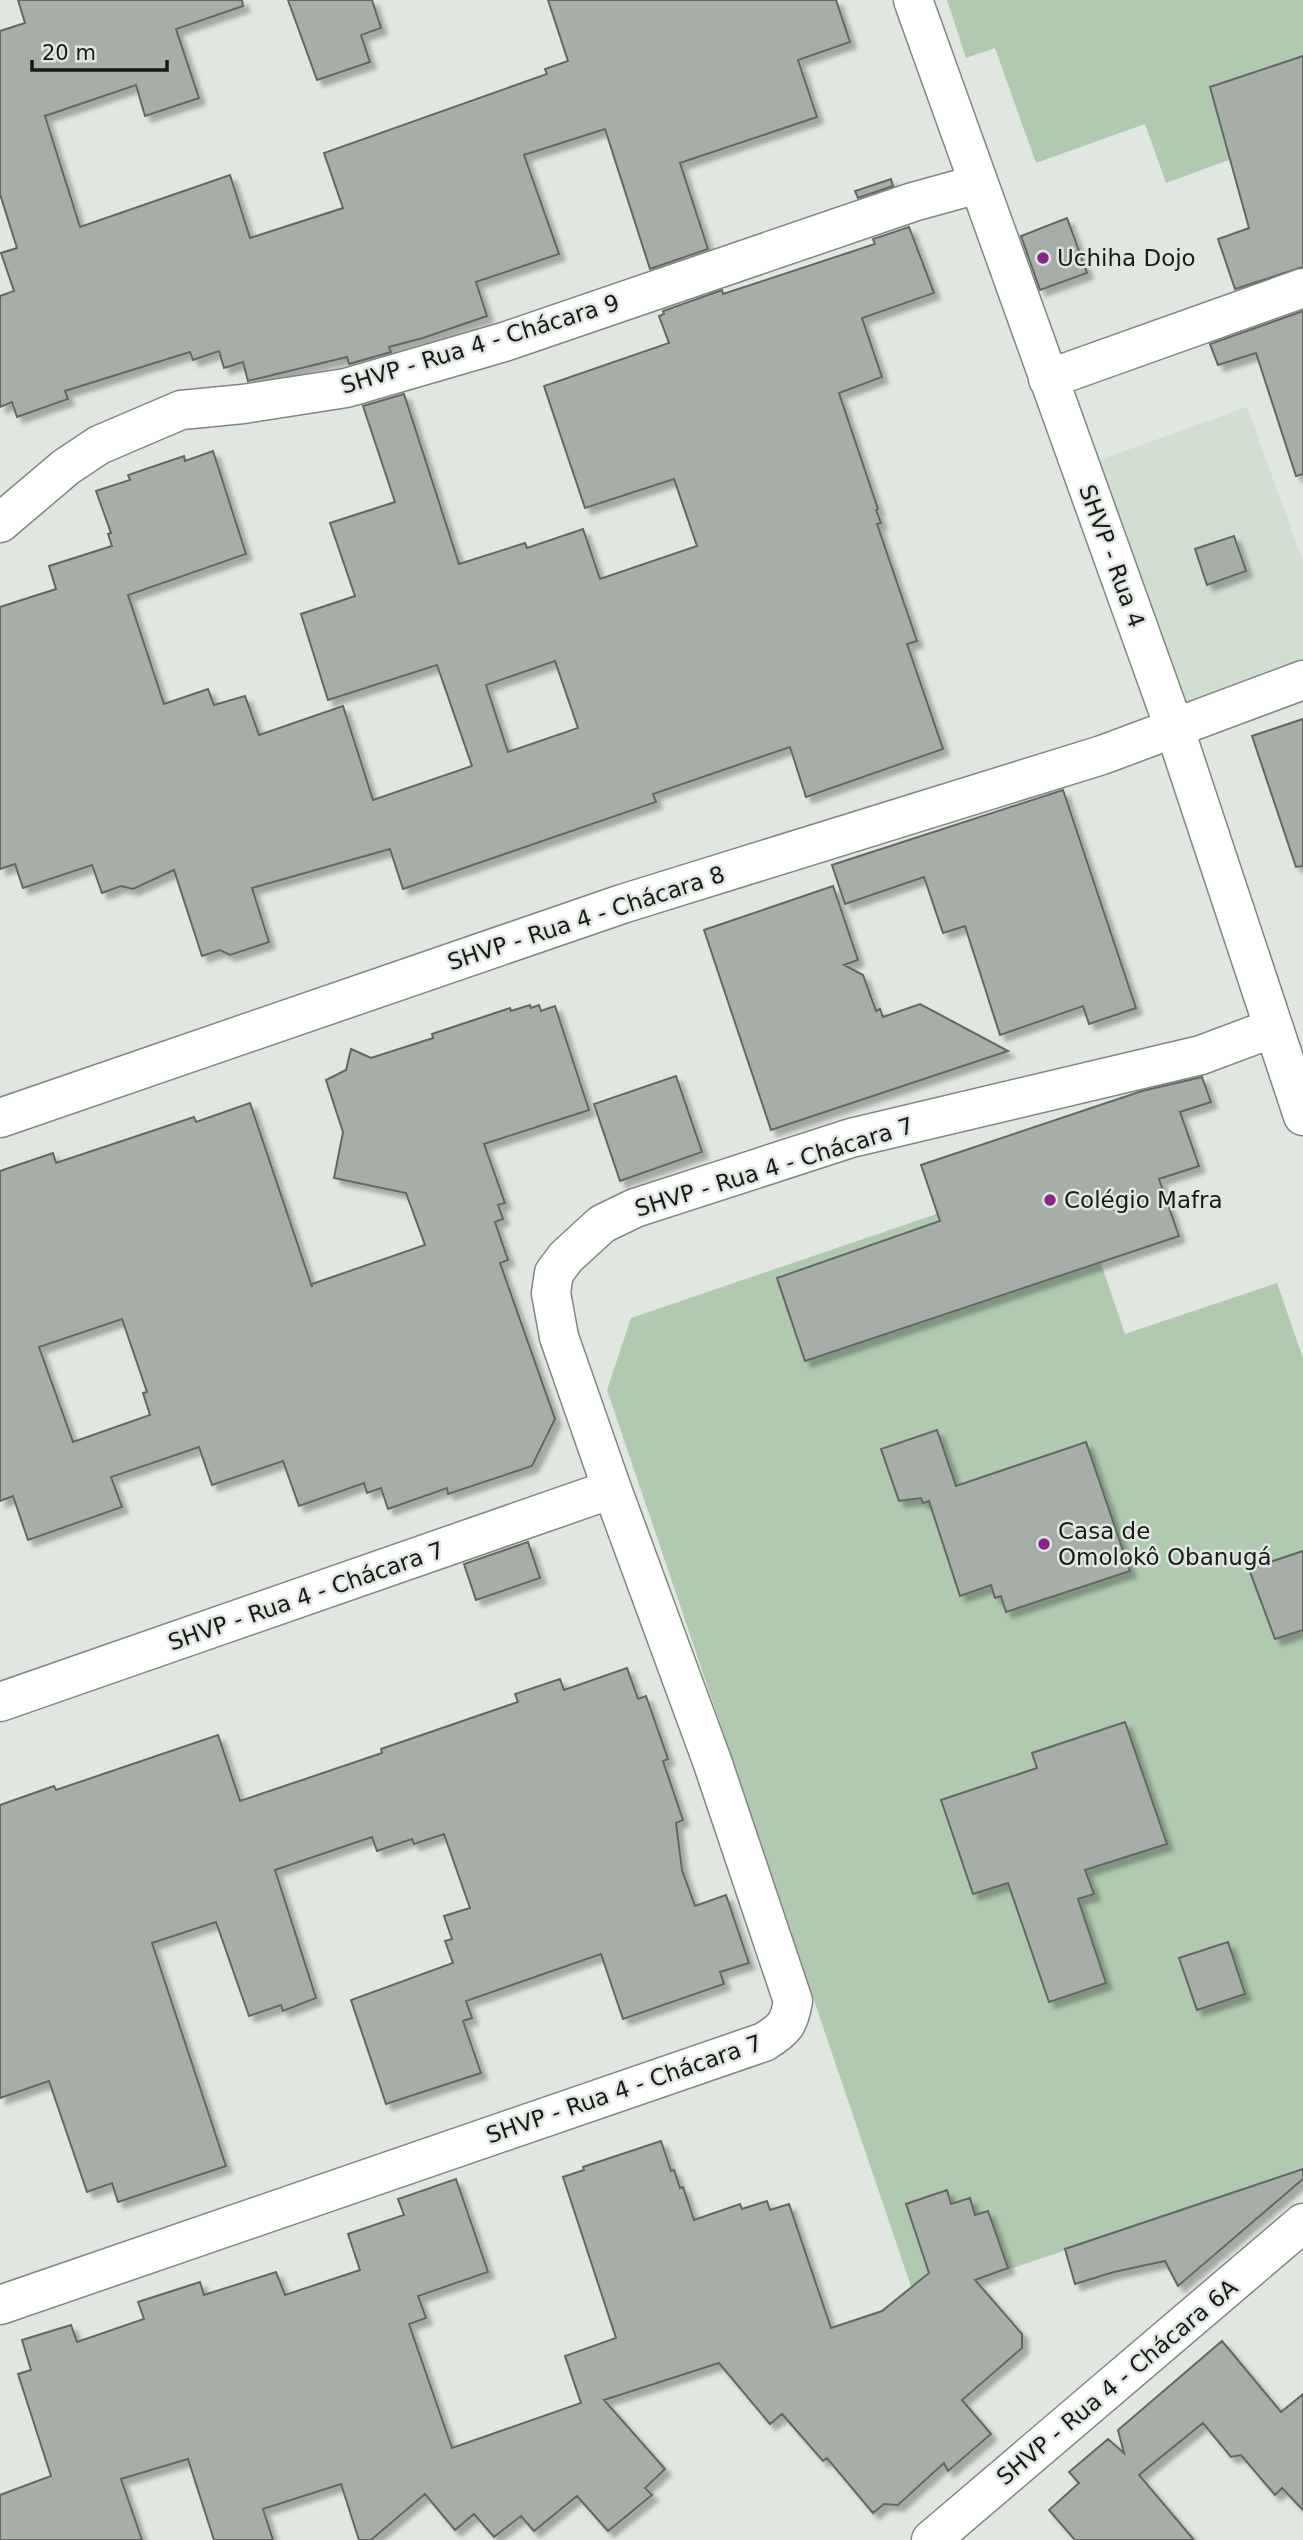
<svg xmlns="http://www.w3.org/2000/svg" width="1303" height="2540" font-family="'DejaVu Sans',sans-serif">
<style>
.built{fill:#d1ded1}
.green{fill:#afcaaf}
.building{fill:#a7aea7;stroke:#626862;stroke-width:2;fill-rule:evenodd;filter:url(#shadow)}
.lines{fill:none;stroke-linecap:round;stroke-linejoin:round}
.minor-casing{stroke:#808680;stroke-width:41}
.minor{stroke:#fff;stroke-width:38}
.poi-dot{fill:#87248d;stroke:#e0e7e0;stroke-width:2.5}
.labels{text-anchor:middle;stroke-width:5;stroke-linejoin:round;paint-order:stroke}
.poi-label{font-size:23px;fill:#181a18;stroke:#e0e7e0;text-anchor:start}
.street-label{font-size:23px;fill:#181a18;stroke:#e0e7e0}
</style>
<defs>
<filter id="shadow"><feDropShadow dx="6" dy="6" stdDeviation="2" flood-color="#0004"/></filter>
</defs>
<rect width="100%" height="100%" fill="#e0e7e0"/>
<path class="built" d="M 1247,407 L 1303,561 L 1303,680 L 1174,727 L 1080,467 Z"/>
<path class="green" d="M 947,0 L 1303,0 L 1303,133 L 1166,183 L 1145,124 L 1036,163 L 995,48 L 966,58 Z
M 1069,1169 L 1125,1334 L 1277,1283 L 1303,1358 L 1303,2169 L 916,2301 L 607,1390 L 631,1318 Z"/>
<path class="building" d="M 18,0 L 242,0 L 243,6 L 176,29 L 199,98 L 145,116 L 136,85 L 45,116 L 80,227 L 230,175 L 250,238 L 343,208 L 324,153 L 547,74 L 545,69 L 568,61 L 548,0 L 836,0 L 850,42 L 798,60 L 817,117 L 680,163 L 708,249 L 650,269 L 605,129 L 524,155 L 559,254 L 476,282 L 487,316 L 423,338 L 389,347 L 391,352 L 349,364 L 347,357 L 248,381 L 243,362 L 224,368 L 219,351 L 193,360 L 190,352 L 65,391 L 68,399 L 17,417 L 12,402 L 0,407 L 0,296 L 14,291 L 1,253 L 17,248 L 0,194 L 0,31 L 25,23 Z
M 288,0 L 372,0 L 381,28 L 361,35 L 370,62 L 317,80 Z
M 1303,56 L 1303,267 L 1235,289 L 1218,239 L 1249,228 L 1210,87 Z
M 891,179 L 893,186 L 858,198 L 855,191 Z
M 1067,218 L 1087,273 L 1040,290 L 1021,236 Z
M 909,227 L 934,293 L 862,318 L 882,377 L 839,393 L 878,509 L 876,510 L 881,523 L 877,524 L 917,641 L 907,644 L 943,749 L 806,797 L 790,747 L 653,794 L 656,802 L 403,889 L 390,849 L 252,888 L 269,942 L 230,955 L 220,950 L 202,956 L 174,870 L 133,889 L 121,886 L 102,893 L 92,865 L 23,888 L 15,864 L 0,869 L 0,607 L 56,589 L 49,566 L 112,546 L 108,534 L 111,533 L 96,491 L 130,480 L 128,475 L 184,456 L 185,461 L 213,451 L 246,554 L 128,595 L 164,704 L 208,689 L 214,705 L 245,696 L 259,735 L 343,706 L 373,800 L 472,766 L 437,665 L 328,700 L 301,614 L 355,596 L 330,523 L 395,502 L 363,406 L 404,394 L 459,564 L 525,543 L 527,548 L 583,529 L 600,579 L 697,546 L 674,479 L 585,508 L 544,386 L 669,343 L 659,316 L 664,314 L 663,311 L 722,290 L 723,294 L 875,244 L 873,239 ZM 555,661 L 578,728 L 508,752 L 486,685 Z
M 1303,311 L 1303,474 L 1296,476 L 1256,353 L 1218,365 L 1210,344 Z
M 1234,536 L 1246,571 L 1207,585 L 1195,549 Z
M 1303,719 L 1303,866 L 1296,867 L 1252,736 Z
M 1063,790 L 1136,1008 L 1089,1024 L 1083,1006 L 1000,1035 L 965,926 L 943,933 L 924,877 L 845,904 L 832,865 Z
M 833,886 L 858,960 L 844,965 L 863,975 L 876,1011 L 880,1009 L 883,1017 L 920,1004 L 1008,1051 L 771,1130 L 704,930 Z
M 530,1005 L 531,1008 L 539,1005 L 541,1011 L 555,1006 L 589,1110 L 484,1144 L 505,1203 L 498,1205 L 503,1219 L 495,1222 L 508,1260 L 500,1263 L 555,1419 L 532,1466 L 448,1494 L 447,1488 L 388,1509 L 381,1488 L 367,1493 L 364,1483 L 299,1506 L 283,1461 L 212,1485 L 199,1447 L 111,1477 L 122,1507 L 28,1540 L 13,1496 L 0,1501 L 0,1171 L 53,1153 L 56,1163 L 194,1117 L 196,1122 L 250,1103 L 312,1287 L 312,1284 L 425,1245 L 406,1193 L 334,1178 L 343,1132 L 326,1080 L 346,1070 L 351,1049 L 371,1058 L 433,1038 L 432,1034 L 510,1008 L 511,1011 ZM 122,1319 L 147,1392 L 143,1393 L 150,1415 L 73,1442 L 39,1347 Z
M 676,1076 L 702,1152 L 620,1181 L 594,1104 Z
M 1202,1077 L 1211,1102 L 1180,1112 L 1199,1166 L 1159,1179 L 1179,1236 L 805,1361 L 777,1278 L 940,1221 L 921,1165 L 1142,1091 Z
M 937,1430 L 956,1486 L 1086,1442 L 1130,1571 L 1006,1612 L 1001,1596 L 995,1598 L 991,1585 L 960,1596 L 929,1501 L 923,1503 L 921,1498 L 899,1501 L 881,1449 Z
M 528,1542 L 540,1578 L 476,1600 L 464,1564 Z
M 1303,1551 L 1303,1630 L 1275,1639 L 1249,1569 Z
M 627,1668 L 638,1699 L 646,1696 L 668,1759 L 663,1761 L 683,1820 L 676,1823 L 682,1870 L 695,1906 L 726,1895 L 749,1963 L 720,1972 L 724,1984 L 623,2019 L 601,1954 L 466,2001 L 472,2018 L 463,2021 L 481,2073 L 386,2104 L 351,2000 L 453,1963 L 445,1941 L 452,1939 L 444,1916 L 470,1908 L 444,1834 L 414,1844 L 412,1839 L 377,1851 L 372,1837 L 275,1870 L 316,1998 L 283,2011 L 281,2005 L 249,2016 L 216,1922 L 152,1943 L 226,2166 L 118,2202 L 112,2183 L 87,2192 L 49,2081 L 0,2098 L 0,1805 L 54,1786 L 56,1790 L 218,1735 L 240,1801 L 382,1753 L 381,1749 L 518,1702 L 515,1694 L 560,1679 L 564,1690 Z
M 1125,1722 L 1167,1844 L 1085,1870 L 1094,1894 L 1078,1899 L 1106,1983 L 1049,2002 L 1008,1883 L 973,1894 L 941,1800 L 1037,1768 L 1032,1753 Z
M 1228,1942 L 1245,1994 L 1197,2010 L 1179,1958 Z
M 661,2141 L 671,2171 L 674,2170 L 680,2188 L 683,2187 L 694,2220 L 740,2204 L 742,2209 L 767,2201 L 770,2210 L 789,2204 L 831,2328 L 882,2311 L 929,2273 L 906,2204 L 947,2190 L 951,2204 L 970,2198 L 975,2215 L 988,2211 L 1008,2268 L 975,2280 L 1022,2334 L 1022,2348 L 962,2400 L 991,2434 L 948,2471 L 944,2463 L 898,2505 L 884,2504 L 873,2513 L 827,2458 L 823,2461 L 782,2414 L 770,2424 L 719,2363 L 604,2400 L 665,2469 L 645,2488 L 652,2495 L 608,2531 L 577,2496 L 534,2531 L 521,2516 L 494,2537 L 474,2514 L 455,2530 L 425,2494 L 371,2540 L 359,2540 L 341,2484 L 263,2509 L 273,2540 L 214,2540 L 188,2459 L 121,2479 L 142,2540 L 0,2540 L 0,2495 L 51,2476 L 18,2374 L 31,2370 L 22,2340 L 71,2325 L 77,2342 L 144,2319 L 138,2302 L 200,2282 L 204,2295 L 276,2272 L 285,2295 L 360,2270 L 348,2234 L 404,2215 L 398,2199 L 456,2179 L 488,2272 L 418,2296 L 426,2318 L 409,2324 L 452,2448 L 581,2403 L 565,2356 L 616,2338 L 563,2177 L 584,2170 L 583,2167 Z
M 1303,2169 L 1303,2179 L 1178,2286 L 1165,2261 L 1114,2272 L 1075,2284 L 1065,2249 Z
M 1222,2341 L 1281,2412 L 1303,2394 L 1303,2510 L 1282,2488 L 1275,2495 L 1241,2455 L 1231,2457 L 1203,2423 L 1139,2475 L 1194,2540 L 1075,2540 L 1049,2510 L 1079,2483 L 1069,2472 L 1108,2439 L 1124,2453 L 1118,2430 Z"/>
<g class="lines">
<defs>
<path id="minor" d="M 913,0 L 1174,727 L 1303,1116
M 1048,379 L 1303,288
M 0,523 L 66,467 L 99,445 L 181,410 L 243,404 L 346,388 L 504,342 L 913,202 L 978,184
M 0,1118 L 622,904 L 1102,755 L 1303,680
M 0,1702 L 612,1489
M 0,2305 L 764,2042 C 785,2029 789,2024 793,2001 L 712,1761 L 612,1489 L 559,1337 L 551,1293 L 554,1273 L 566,1257 L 602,1224 L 635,1208 L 851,1138 L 1201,1055 L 1273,1028
M 931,2540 L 1303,2223"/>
</defs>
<use href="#minor" class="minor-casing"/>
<use href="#minor" class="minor"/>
</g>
<g class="poi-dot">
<circle cx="1043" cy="258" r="7"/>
<circle cx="1050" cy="1200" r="7"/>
<circle cx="1044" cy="1544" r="7"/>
</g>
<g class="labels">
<g class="poi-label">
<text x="1057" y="266">Uchiha Dojo</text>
<text x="1064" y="1208">Colégio Mafra</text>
<text x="1058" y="1539">Casa de<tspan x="1058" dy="26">Omolokô Obanugá</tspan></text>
</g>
<g class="street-label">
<text transform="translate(480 344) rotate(-17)" y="8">SHVP - Rua 4 - Chácara 9</text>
<text transform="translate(1112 556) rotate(70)" y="8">SHVP - Rua 4</text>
<text transform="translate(586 918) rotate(-18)" y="8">SHVP - Rua 4 - Chácara 8</text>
<text transform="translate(774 1167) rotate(-17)" y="8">SHVP - Rua 4 - Chácara 7</text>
<text transform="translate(306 1596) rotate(-19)" y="8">SHVP - Rua 4 - Chácara 7</text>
<text transform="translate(624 2089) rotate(-19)" y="8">SHVP - Rua 4 - Chácara 7</text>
<text transform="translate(1117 2382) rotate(-40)" y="8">SHVP - Rua 4 - Chácara 6A</text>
</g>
</g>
<path d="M32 60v10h135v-10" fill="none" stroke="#181a18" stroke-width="3.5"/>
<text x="42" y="60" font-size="21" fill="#181a18" stroke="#e0e7e0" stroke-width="5" paint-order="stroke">20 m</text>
</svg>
